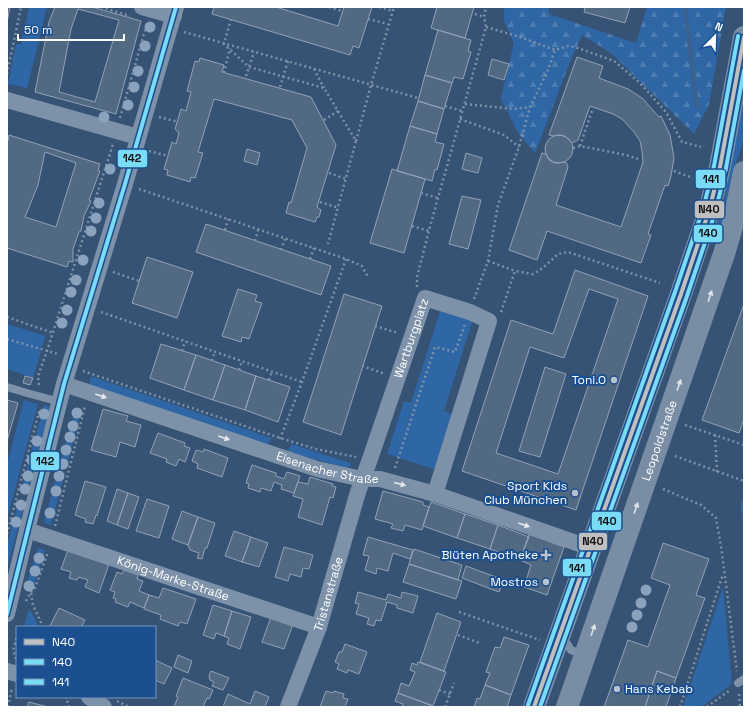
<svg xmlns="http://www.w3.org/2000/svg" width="751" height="714" font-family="'Space Grotesk',sans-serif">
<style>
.green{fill:#2f66a5}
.forest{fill:url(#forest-firs)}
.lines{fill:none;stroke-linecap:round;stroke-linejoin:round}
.stream{stroke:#3b618d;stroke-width:4}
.building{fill:#526984;stroke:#92a2b6;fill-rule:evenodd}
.path{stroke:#7d92a8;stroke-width:2.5;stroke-dasharray:2 3;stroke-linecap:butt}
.lane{stroke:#7d92a8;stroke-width:8}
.street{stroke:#7d92a8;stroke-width:16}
.secondary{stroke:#798da4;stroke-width:22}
.bus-1-casing{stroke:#1b4f8f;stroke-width:7}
.bus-2-casing{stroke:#1b4f8f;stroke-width:7}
.bus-3-casing{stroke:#1b4f8f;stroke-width:7}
.bus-4-casing{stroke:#1b4f8f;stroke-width:7}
.bus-1{stroke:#bfbfbf;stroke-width:4}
.bus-2{stroke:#7adbf7;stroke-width:4}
.bus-3{stroke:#7adbf7;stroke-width:4}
.bus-4{stroke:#7adbf7;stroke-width:4}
.tree{fill:#8aa2be}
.oneway{fill:#dee2e8}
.oneway2{fill:#e5e9ee}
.poi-dot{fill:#b9c2ce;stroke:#1b4f8f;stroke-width:1.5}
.labels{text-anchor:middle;stroke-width:4;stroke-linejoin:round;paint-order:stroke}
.street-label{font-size:12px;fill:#fff;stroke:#1b4f8f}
.poi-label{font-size:12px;fill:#fff;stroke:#1b4f8f;text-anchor:end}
.line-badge{stroke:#1b4f8f;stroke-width:1.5}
.pale-badge-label{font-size:11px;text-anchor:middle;font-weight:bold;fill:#111}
</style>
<defs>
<pattern id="forest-firs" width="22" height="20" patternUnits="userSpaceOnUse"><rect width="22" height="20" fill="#2f66a5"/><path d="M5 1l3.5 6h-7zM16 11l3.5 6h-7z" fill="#4e7db2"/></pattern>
</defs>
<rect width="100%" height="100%" fill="#365274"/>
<path class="green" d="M 29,7 L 47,7 L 27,88 L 8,84 L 16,44 L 21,44 Z
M 744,91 L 744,139 L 736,163 L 721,237 L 714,234 L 724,201 Z
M 441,308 L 473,319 L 444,411 L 455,415 L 437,470 L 387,454 L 404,401 L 411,403 Z
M 7,324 L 46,336 L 40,351 L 41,352 L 33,378 L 7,369 Z
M 91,376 L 271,438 L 268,446 L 92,386 L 89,383 Z
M 24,400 L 38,404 L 7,519 L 7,464 Z
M 44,405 L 50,407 L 27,492 L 21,490 Z
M 75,409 L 81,411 L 66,469 L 59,467 Z
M 291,444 L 351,463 L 350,466 L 347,468 L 288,452 Z
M 58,470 L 65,472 L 51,525 L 44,523 Z
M 19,501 L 25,502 L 7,569 L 7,545 Z
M 38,548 L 45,550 L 33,588 L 26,586 Z
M 723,587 L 732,684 L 701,707 L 683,707 Z
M 28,611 L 31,611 L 39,627 L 24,627 Z"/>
<path class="forest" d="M 504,7 L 549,7 L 549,14 L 636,43 L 647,7 L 726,7 L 709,104 L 694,134 L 611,53 L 582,35 L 573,54 L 535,153 L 518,133 L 501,99 L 514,43 L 504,21 Z"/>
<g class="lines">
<path class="stream" d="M 685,7 L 697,107
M 742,503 L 744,519"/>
</g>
<path class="building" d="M 7,7 L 10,7 L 7,23 Z
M 55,7 L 92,7 L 141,21 L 116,114 L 35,92 L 49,22 ZM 78,9 L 119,20 L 95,102 L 59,92 L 71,29 Z
M 214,7 L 276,7 L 338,26 L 344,7 L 372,7 L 359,48 L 353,46 L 350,55 L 212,14 Z
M 437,7 L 474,7 L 465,38 L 431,28 Z
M 585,7 L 630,7 L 625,23 L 584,12 Z
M 438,30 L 471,40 L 468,51 L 471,52 L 463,79 L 454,77 L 452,83 L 425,75 Z
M 577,57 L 603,66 L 599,78 L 628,89 L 642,98 L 659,117 L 661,116 L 670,135 L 674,158 L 671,176 L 668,186 L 665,185 L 648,234 L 651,235 L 641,263 L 547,231 L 537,260 L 509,250 L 542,153 L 546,154 L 549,160 L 555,163 L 566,162 L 568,167 L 556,205 L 621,227 L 643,162 L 642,151 L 640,141 L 634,132 L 622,119 L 613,114 L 590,106 L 578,140 L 572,143 L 566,137 L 560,135 L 553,136 L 549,135 Z
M 200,58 L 224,65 L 222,72 L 311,97 L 336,145 L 317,207 L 321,210 L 319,217 L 317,217 L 315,222 L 286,213 L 289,202 L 291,203 L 307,148 L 292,120 L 214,99 L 198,152 L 203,153 L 195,178 L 191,177 L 190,182 L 167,175 L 168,170 L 164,169 L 172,142 L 176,144 L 179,133 L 175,129 L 181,109 L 186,111 L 191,92 L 187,91 L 195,61 L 199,62 Z
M 492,59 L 509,64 L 504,80 L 488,75 Z
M 425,75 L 452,83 L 444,109 L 418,101 Z
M 418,101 L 444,109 L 437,134 L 410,126 Z
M 410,126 L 437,134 L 435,142 L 444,144 L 437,170 L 435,169 L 432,181 L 397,171 Z
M545 149a14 14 0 1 1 28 0a14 14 0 1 1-28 0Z
M 9,135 L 100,164 L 98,170 L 100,171 L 89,200 L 91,201 L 84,216 L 81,231 L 79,232 L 73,249 L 73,262 L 69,261 L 67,267 L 7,248 L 7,145 ZM 45,152 L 76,163 L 56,227 L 25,217 L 38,185 Z
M 247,149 L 260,153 L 257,165 L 244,161 Z
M 466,153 L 482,158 L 478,173 L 462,169 Z
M 392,169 L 425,179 L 404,253 L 370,243 Z
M 462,196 L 481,200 L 468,249 L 449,244 Z
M 206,224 L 331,266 L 321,295 L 196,252 Z
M 147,257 L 193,272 L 177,318 L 132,303 Z
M 575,270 L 648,296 L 576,510 L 462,471 L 511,320 L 553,334 ZM 589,289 L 618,299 L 558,474 L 496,453 L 530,347 L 564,358 Z
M 238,289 L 257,295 L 255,301 L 262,303 L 249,339 L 242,337 L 241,342 L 222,336 Z
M 344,294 L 382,306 L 341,435 L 303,422 Z
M 744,304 L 744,419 L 739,433 L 702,420 Z
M 161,344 L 196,355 L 184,390 L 150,378 Z
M 196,355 L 225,365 L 213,400 L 184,390 Z
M 225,365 L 256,376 L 245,410 L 213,400 Z
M 545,367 L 566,374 L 540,457 L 519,451 Z
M 25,376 L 33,378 L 30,385 L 23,383 Z
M 256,376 L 290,387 L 278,422 L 245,410 Z
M 7,400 L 18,403 L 7,441 Z
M 103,409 L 128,416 L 126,421 L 141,425 L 135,447 L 120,442 L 116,457 L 91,450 Z
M 158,433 L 185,443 L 184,446 L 190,448 L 185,462 L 179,459 L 176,466 L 166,462 L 167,459 L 150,453 Z
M 204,449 L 228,458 L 222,477 L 197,468 L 198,464 L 192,461 L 196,450 L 203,452 Z
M 252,465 L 276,473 L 276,476 L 284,479 L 287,472 L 300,476 L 294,493 L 281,489 L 282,485 L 274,482 L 271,491 L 261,488 L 260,492 L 248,488 L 249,484 L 246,483 Z
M 310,477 L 333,484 L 332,486 L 336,487 L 333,498 L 330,497 L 322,525 L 298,517 L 303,499 L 293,496 L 294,493 L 298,482 L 308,484 Z
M 85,481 L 106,487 L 97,516 L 96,515 L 93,524 L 85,522 L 86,519 L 75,515 Z
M 117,489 L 128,493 L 117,525 L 107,521 Z
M 383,491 L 423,502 L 423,505 L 429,507 L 422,530 L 405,525 L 403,531 L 391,528 L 393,524 L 375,519 Z
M 128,493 L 139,497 L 128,529 L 117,525 Z
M 147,499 L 169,506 L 159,538 L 136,531 Z
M 431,502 L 465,514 L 457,538 L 423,526 Z
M 182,511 L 198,517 L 188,545 L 172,539 Z
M 465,514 L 498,525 L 490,549 L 457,538 Z
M 198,517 L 215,523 L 207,548 L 205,548 L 202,559 L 197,558 L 199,553 L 190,550 L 188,545 Z
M 498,525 L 529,537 L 520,560 L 490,549 Z
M 234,531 L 251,537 L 242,562 L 225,556 Z
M 529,534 L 564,547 L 547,595 L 524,587 L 531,565 L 520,560 Z
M 251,537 L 268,543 L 259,567 L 242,562 Z
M 368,537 L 413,550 L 410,559 L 393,553 L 388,571 L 377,568 L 376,574 L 365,570 L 369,556 L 363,555 Z
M 663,543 L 709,559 L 696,595 L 705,598 L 676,678 L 657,671 L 645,707 L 604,707 L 628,640 L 648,647 L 670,585 L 651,578 Z
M 284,547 L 313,555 L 309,569 L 303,568 L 301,577 L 290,574 L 288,581 L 275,577 Z
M 414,549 L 462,565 L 458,580 L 409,564 Z
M 68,550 L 109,564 L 99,593 L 85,587 L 88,580 L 79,577 L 77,580 L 69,578 L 71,572 L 61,569 Z
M 409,564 L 462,581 L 456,599 L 403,582 Z
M 466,566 L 504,580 L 499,592 L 462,578 Z
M 124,570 L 138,575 L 137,579 L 143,581 L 139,591 L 149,595 L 144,608 L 130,602 L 128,607 L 115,602 L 116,599 L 113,598 L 115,592 L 110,590 L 117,572 L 122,574 Z
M 163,588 L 196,599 L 187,624 L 180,622 L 178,626 L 160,619 L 161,615 L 144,609 L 149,595 L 159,598 Z
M 358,592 L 386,600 L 388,594 L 401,598 L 402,592 L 418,596 L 413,613 L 397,608 L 397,605 L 387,602 L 381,621 L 376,620 L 374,626 L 367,624 L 369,618 L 356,614 L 359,604 L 355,603 Z
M 213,605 L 232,611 L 224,636 L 216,633 L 214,639 L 203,635 Z
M 59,608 L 85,620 L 81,627 L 53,627 L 50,626 Z
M 232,611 L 251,617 L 240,649 L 227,644 L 229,638 L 224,636 Z
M 437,613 L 461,622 L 444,671 L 420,662 Z
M 271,617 L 293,624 L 284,649 L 262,642 Z
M 504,637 L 529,645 L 511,695 L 485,685 L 490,673 L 486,672 L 495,647 L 500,648 Z
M 345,644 L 367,652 L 359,674 L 348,670 L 347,673 L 337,669 L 339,664 L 335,662 L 339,652 L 342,652 Z
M 178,655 L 192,661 L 188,673 L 174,667 Z
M 155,660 L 172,668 L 164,684 L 155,680 Z
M 418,662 L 446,672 L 433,706 L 398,693 L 401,683 L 409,686 L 415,672 L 410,670 L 412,663 L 417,665 Z
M 211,671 L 229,678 L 223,690 L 212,686 L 214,682 L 210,680 L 209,676 Z
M 657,671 L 676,678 L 666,707 L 645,707 Z
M 183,678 L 213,690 L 209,699 L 207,698 L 203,707 L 174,707 L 178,697 L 176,696 Z
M 485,685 L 511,695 L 507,707 L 474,707 L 477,698 L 480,699 Z
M 255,691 L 269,697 L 265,707 L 223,707 L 228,694 L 250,704 Z
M 326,691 L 333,693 L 334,691 L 344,694 L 343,698 L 348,699 L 345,707 L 320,707 Z
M 398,693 L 433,706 L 433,707 L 402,707 L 403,704 L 395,701 Z
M 29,702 L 48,707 L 27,707 Z"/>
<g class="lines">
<path class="path" d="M 101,7 L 130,16
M 329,7 L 342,11
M 379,7 L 393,11
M 475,14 L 484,17
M 231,19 L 224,44 L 249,67 L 324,88 L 356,141 L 328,244
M 368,19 L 388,24
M 486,27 L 520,37 L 555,50 L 568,46 L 578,48 L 614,61 L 640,83 L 666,112 L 682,142 L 701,147
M 184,32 L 418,98
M 314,69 L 324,88
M 224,73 L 230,48
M 7,74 L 21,7
M 246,76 L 254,52
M 280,87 L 288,61
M 465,104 L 514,109 L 530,107
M 445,106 L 462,111
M 159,117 L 178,122
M 120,118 L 147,23
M 460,119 L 504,135 L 519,147
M 324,120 L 338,111
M 356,141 L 371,85 L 394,7
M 580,146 L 592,111
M 573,148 L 580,146 L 626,155 L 638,159
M 149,151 L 168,156
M 674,171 L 693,178
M 329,173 L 346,179
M 139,189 L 346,259 L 362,266 L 368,277
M 421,193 L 438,198
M 320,202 L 339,208
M 412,226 L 429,231
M 225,230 L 228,219
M 255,241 L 258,230
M 281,250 L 285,239
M 310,259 L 314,248
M 488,261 L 515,271
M 113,272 L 139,281
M 417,287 L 417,277 L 431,223 L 486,27 L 484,17 L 486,7
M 474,299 L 488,261 L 498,205 L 519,147 L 530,107 L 548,70 L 555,50
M 101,312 L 302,382
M 501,312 L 515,271 L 533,274 L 543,268 L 558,254 L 568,252 L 660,283
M 7,317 L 53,333
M 375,326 L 398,333
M 7,339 L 58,354
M 182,351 L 185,341
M 212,361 L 215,351
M 362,366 L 385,374
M 239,370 L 242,361
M 83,371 L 280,438 L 316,449 L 356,457
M 269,380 L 272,371
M 39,385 L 38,376 L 47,351 L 113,144
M 685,425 L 744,445
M 715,435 L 717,472
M 280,439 L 302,382 L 346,259
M 675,456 L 744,481
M 395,468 L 435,347 L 455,352 L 465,324
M 663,489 L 701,505 L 716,518 L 721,546 L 737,671
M 55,526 L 85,406
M 7,534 L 40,408
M 31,593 L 33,605 L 43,627
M 26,601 L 31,592 L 35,588 L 48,552
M 459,612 L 540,640
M 458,635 L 480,643
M 16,659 L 13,650 L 17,636
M 439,690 L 450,694
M 739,694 L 740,707
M 65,697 L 67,698 L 68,706 L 70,707
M 117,701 L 129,707
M 8,707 L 12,688
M 445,707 L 454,683
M 680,707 L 723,574
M 707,707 L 730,690"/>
<path class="lane" d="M 7,387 L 27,393 L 60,402
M 562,636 L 571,650 L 584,655
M 738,683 L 744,679"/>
<g class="street">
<path d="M 142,7 L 174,16"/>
<path d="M 7,100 L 138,137"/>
<path id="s1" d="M 64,384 L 317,469 L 362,479 L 380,479 L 435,494 L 591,548"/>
<path id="s2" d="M 27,530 L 319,627"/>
<path d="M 7,614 L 27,530 L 64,384 L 125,184 L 176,7"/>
<path d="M 7,671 L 17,674"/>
<path d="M 89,697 L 104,707"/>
<path id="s3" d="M 288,707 L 319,627 L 358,492 L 370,459 L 425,298 L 470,312 L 489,321 L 435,494"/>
</g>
<g class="secondary">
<path d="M 534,707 L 681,294 L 709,211 L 720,167 L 744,37"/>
<path id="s4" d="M 567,707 L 724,254 L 734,220 L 744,172"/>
</g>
<defs>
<path id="bus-1" d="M 534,707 L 681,294 L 709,211 L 720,167 L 744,37"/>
<path id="bus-2" d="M 540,707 L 687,296 L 715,213 L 726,168 L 744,70"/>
<path id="bus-3" d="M 528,705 L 675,292 L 703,209 L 714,166 L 738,36"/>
<path id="bus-4" d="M 7,614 L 64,384 L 125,184 L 176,7"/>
</defs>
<use href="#bus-1" class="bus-1-casing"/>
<use href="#bus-2" class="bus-2-casing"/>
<use href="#bus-3" class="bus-3-casing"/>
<use href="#bus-4" class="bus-4-casing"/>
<use href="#bus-1" class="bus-1"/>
<use href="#bus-2" class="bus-2"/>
<use href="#bus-3" class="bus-3"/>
<use href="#bus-4" class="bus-4"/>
</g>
<g class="tree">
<circle cx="150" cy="27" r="5.5"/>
<circle cx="145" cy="46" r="5.5"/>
<circle cx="138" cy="71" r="5.5"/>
<circle cx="134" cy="87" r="5.5"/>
<circle cx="128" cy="105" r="5.5"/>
<circle cx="104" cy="117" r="5.5"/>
<circle cx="110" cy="169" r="5.5"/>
<circle cx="99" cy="203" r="5.5"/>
<circle cx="96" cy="218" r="5.5"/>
<circle cx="91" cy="231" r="5.5"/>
<circle cx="83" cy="260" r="5.5"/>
<circle cx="76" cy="280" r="5.5"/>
<circle cx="71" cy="292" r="5.5"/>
<circle cx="67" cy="310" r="5.5"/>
<circle cx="62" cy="323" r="5.5"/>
<circle cx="77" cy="413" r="5.5"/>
<circle cx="44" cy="414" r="5.5"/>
<circle cx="73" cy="426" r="5.5"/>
<circle cx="70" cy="437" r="5.5"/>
<circle cx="37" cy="441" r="5.5"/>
<circle cx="66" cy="450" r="5.5"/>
<circle cx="32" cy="460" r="5.5"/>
<circle cx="63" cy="464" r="5.5"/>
<circle cx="28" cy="476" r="5.5"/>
<circle cx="59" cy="476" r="5.5"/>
<circle cx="25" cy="489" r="5.5"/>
<circle cx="56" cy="491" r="5.5"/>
<circle cx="21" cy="505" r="5.5"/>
<circle cx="50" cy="513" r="5.5"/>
<circle cx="16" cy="522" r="5.5"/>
<circle cx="39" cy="558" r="5.5"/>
<circle cx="35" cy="571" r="5.5"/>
<circle cx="29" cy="586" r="5.5"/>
<circle cx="646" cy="590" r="5.5"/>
<circle cx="641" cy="603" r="5.5"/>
<circle cx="637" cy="615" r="5.5"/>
<circle cx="632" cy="627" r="5.5"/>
</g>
<defs><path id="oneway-solid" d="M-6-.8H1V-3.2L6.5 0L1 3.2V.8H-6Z"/></defs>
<g class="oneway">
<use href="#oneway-solid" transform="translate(710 296) rotate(-71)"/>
<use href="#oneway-solid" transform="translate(679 385) rotate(-71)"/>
<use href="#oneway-solid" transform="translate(636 508) rotate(-71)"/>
<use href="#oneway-solid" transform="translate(593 630) rotate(-71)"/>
</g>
<g class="oneway2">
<use href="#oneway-solid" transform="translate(101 396) rotate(19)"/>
<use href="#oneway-solid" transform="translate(224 438) rotate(19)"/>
<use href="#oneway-solid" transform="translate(400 484) rotate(15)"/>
<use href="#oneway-solid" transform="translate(524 525) rotate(19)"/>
</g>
<g class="poi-dot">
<circle cx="614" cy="380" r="4"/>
<circle cx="575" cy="493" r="4"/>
<path d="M544 549h4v4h4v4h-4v4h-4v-4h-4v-4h4z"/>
<circle cx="546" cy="582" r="4"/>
<circle cx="617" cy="689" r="4"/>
</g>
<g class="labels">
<g class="street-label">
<text dy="4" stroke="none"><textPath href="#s3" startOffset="389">Wartburgplatz</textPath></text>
<text dy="4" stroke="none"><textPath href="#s4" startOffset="282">Leopoldstraße</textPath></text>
<text dy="4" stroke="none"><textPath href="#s1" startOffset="277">Eisenacher Straße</textPath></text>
<text dy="4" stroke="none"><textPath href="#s2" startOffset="154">König-Marke-Straße</textPath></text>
<text dy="4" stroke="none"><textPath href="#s3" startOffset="120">Tristanstraße</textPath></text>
</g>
<g class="poi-label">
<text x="606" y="384">Toni.O</text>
<text x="567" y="490">Sport Kids<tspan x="567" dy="14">Club München</tspan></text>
<text x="538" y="559">Blüten Apotheke</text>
<text x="538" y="586">Mostros</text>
<text x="625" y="693" text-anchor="start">Hans Kebab</text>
</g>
</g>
<g class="line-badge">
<rect x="117" y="149" width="31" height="19" rx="4" fill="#7adbf7"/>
<rect x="695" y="169" width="31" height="20" rx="4" fill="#7adbf7"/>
<rect x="694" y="200" width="31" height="19" rx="4" fill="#bfbfbf"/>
<rect x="693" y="224" width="30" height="19" rx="4" fill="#7adbf7"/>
<rect x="30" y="451" width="30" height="20" rx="4" fill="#7adbf7"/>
<rect x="591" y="511" width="31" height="20" rx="4" fill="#7adbf7"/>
<rect x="578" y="532" width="30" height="19" rx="4" fill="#bfbfbf"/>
<rect x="562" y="558" width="30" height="19" rx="4" fill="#7adbf7"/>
</g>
<g class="pale-badge-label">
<text x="132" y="162">142</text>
<text x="711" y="183">141</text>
<text x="709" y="213">N40</text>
<text x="708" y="237">140</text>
<text x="45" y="465">142</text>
<text x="607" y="525">140</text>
<text x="593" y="545">N40</text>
<text x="577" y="572">141</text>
</g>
<rect width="751" height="714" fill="none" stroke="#ffffff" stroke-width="16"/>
<rect x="16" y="626" width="140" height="72" fill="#1b4f8f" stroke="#7695bc"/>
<rect x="24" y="639" width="20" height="6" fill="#bfbfbf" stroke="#7695bc"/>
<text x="52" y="646" font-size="12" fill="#ffffff">N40</text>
<rect x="24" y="659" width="20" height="6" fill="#7adbf7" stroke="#7695bc"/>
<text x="52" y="666" font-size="12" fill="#ffffff">140</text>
<rect x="24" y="679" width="20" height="6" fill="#7adbf7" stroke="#7695bc"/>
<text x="52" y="686" font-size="12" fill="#ffffff">141</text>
<g transform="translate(715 36) rotate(23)" stroke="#1b4f8f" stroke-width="3" paint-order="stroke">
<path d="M0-3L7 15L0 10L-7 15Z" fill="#ffffff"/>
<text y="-6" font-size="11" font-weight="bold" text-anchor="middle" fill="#ffffff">N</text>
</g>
<path d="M18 34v6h106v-6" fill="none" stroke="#ffffff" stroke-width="2"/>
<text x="24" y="34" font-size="12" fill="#ffffff" stroke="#1b4f8f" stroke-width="3" paint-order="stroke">50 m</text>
</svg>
